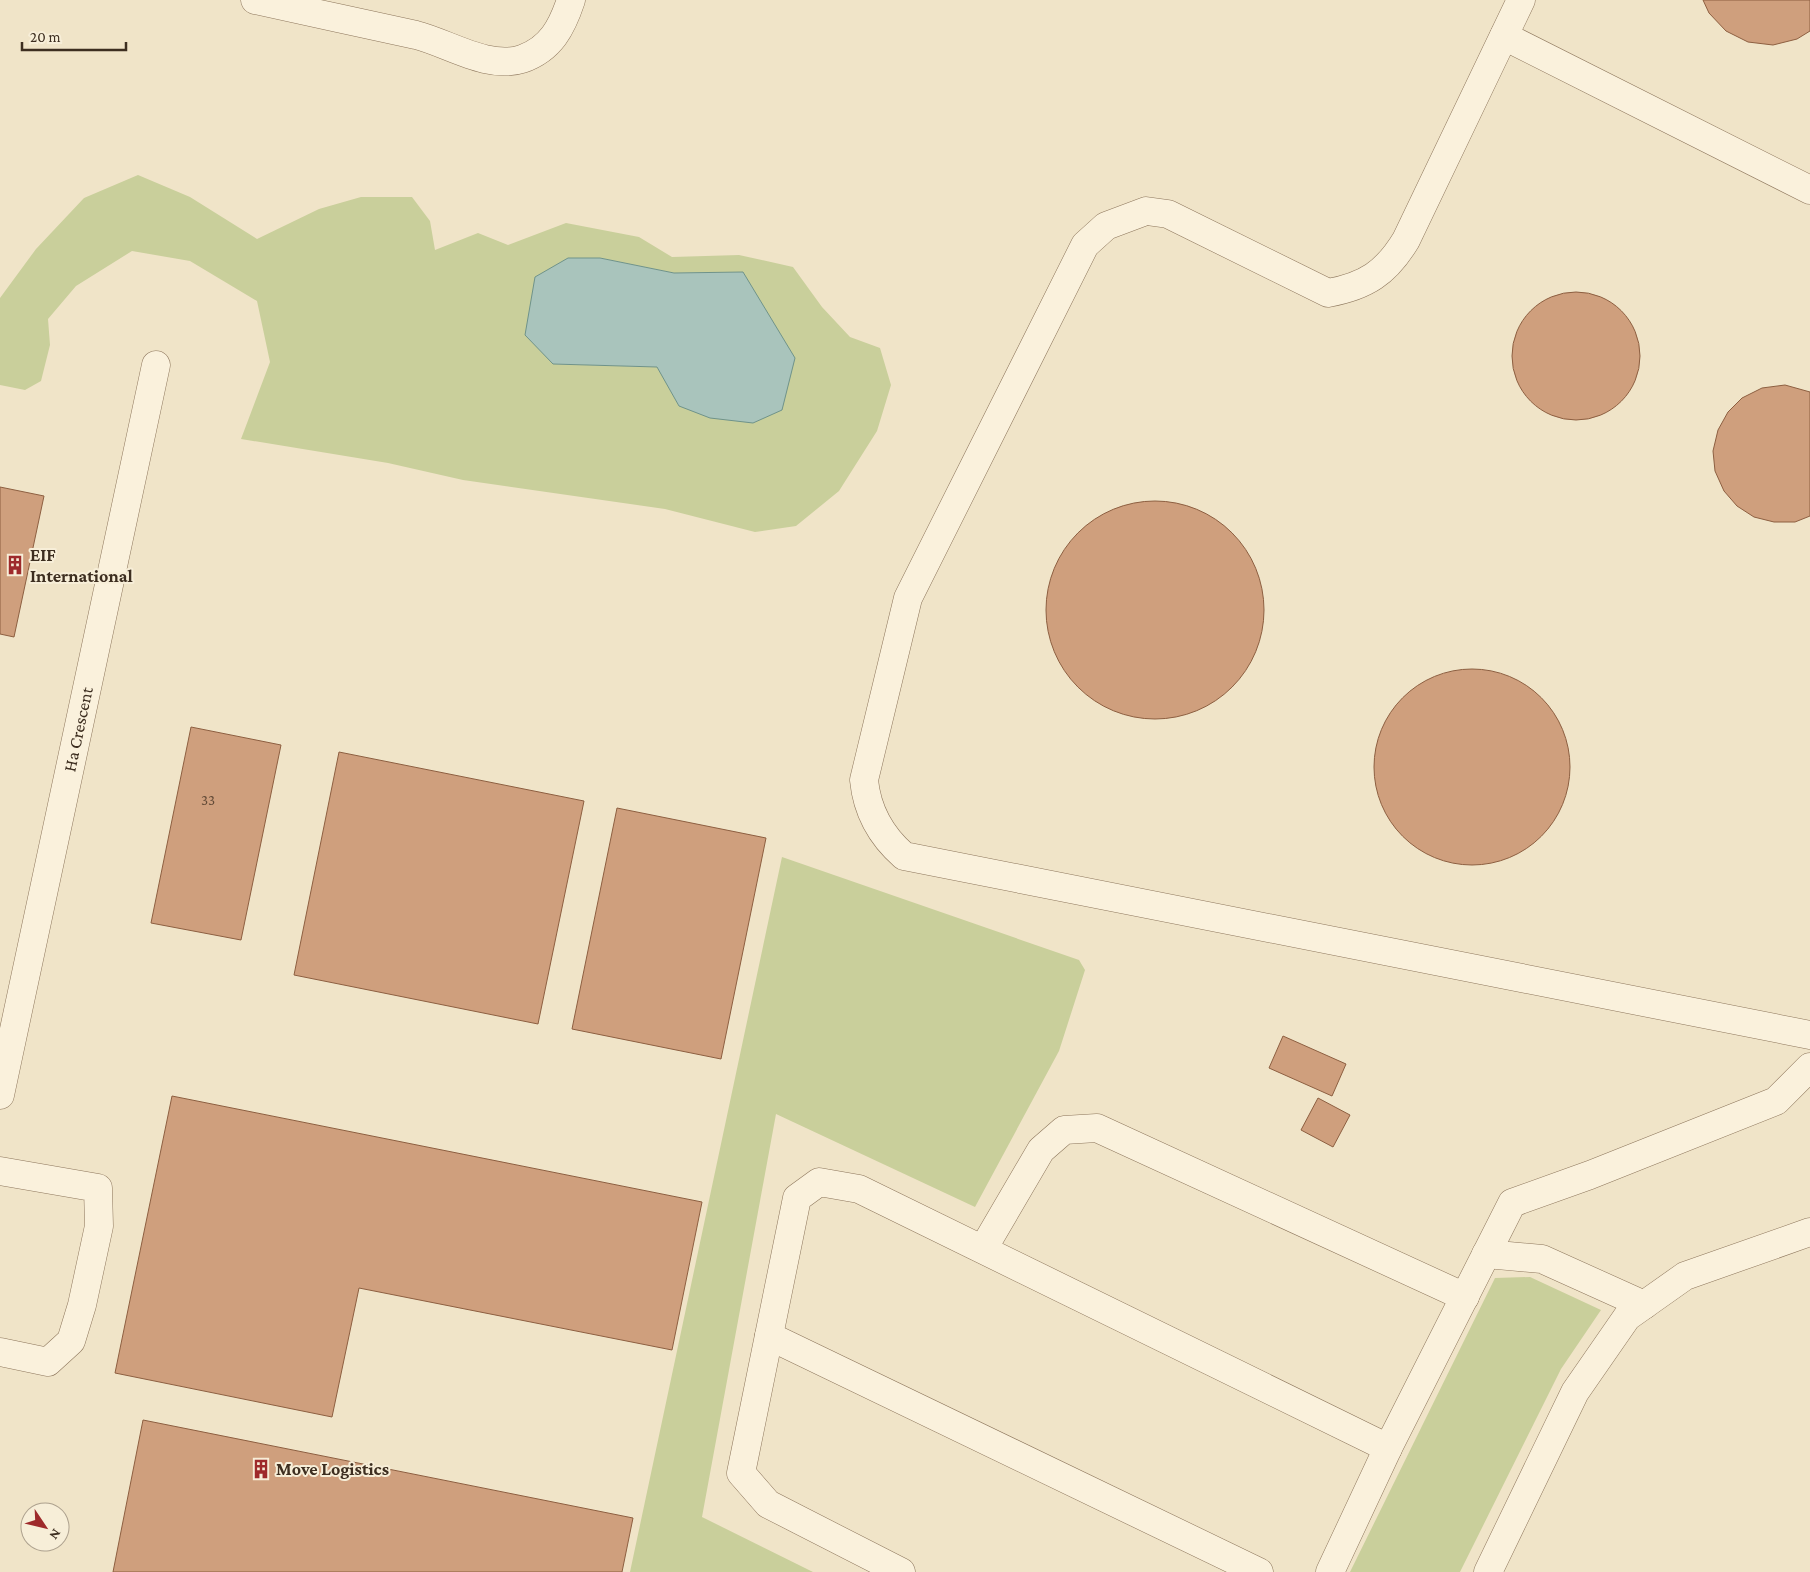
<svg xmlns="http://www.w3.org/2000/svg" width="1810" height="1572" font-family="'Crimson Pro',serif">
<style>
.green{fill:#c9cf9b;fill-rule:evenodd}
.water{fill:#a9c4bc;stroke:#6f938a}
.building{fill:#cf9f7d;stroke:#8d5f41}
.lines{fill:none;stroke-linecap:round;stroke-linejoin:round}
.minor-casing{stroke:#8d765c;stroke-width:29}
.minor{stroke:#faf1dc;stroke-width:28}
.labels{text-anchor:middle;stroke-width:4;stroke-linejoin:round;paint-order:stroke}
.number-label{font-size:15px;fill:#624a37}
.poi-label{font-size:18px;font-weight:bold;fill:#3d2e20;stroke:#f7eed8;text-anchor:start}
.street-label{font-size:18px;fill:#3d2e20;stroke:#f7eed8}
</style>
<rect width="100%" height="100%" fill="#f0e4c8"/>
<path class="green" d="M 138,175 L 190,197 L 257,239 L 319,209 L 361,197 L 412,197 L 430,221 L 435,250 L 478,233 L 508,245 L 566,223 L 639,237 L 672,257 L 739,255 L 793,267 L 822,307 L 850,337 L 880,348 L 891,385 L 877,431 L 839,491 L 796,526 L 755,532 L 665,509 L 463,480 L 388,463 L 241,439 L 270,362 L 257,301 L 190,261 L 132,251 L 76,286 L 48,319 L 50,345 L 41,381 L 25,390 L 0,385 L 0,298 L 36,249 L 84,198 ZM 600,258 L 674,273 L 743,272 L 679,406 L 658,367 L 553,364 Z
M 782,857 L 1079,960 L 1085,970 L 1059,1051 L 975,1207 L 776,1114 L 702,1517 L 813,1572 L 630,1572 Z
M 1530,1277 L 1601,1310 L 1561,1369 L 1460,1572 L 1350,1572 L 1495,1278 Z"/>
<path class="water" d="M 568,258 L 600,258 L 674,273 L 743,272 L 795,358 L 782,410 L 753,423 L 710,418 L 679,406 L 657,367 L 553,364 L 525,335 L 535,277 Z"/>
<path class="building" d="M 1703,0 L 1810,0 L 1810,31 L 1797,39 L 1773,45 L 1748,42 L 1726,31 L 1709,13 Z
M1512 356a64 64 0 1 1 128 0a64 64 0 1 1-128 0Z
M 1785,385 L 1810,392 L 1810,516 L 1795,522 L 1774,522 L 1754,517 L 1737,506 L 1724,491 L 1715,471 L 1713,451 L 1718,430 L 1728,412 L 1742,398 L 1762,388 Z
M 0,487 L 44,496 L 14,637 L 0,634 Z
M1046 610a109 109 0 1 1 218 0a109 109 0 1 1-218 0Z
M1374 767a98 98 0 1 1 196 0a98 98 0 1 1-196 0Z
M 191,727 L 281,745 L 241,940 L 151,923 Z
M 339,752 L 584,801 L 538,1024 L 294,975 Z
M 617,808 L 766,838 L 721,1059 L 572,1029 Z
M 1283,1036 L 1346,1064 L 1332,1096 L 1269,1068 Z
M 172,1096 L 702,1202 L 672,1350 L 359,1288 L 332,1417 L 115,1373 Z
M 1318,1098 L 1350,1115 L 1333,1147 L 1301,1130 Z
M 143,1420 L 633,1518 L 622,1572 L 113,1572 Z"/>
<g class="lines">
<defs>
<g id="minor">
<path d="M 255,0 C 309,12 362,23 416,35 C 448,43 488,70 522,59 C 551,49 562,27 571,0"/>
<path d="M 1521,0 L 1406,240 C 1386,273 1366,286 1328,293 L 1168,214 L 1146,211 L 1106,226 L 1085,245 L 908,598 L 864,780 C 867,811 880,835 904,856 L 1810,1035"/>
<path d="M 1504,36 L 1810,190"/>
<path id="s1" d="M 0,1095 L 156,365"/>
<path d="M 0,1171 L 98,1188 L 99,1226 L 82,1305 L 71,1341 L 48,1362 L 0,1352"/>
<path d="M 983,1249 L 1041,1150 L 1064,1130 L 1097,1128 L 1465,1297"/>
<path d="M 1486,1254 L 1542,1259 L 1644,1305"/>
<path d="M 769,1336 L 1259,1572"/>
<path d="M 901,1572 L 768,1504 L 741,1473 L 797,1198 L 819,1182 L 859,1189 L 1388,1448"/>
<path d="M 1330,1572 L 1388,1448 L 1512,1203 L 1590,1175 L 1776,1101 L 1810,1067"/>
<path d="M 1488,1572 L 1575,1392 L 1627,1317 L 1685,1276 L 1810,1232"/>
</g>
</defs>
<use href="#minor" class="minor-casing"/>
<use href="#minor" class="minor"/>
</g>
<defs>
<symbol id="building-bare" viewBox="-9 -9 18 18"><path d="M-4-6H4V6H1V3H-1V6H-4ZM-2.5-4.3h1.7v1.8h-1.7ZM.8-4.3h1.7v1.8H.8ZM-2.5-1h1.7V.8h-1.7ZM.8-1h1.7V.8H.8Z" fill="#9e2a2b" stroke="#f7eed8" stroke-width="2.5" paint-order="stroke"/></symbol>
</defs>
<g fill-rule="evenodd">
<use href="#building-bare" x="1" y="551" width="28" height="28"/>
<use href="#building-bare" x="247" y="1455" width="28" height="28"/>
</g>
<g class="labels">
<g class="number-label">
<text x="208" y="805">33</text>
</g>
<g class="poi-label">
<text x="30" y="561">EIF<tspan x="30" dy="21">International</tspan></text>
<text x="276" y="1475">Move Logistics</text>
</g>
<g class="street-label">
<text dy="6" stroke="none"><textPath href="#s1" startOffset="374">Ha Crescent</textPath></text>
</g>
</g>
<g transform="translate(45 1527) rotate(125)"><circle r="24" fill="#f7eed8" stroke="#ada18e"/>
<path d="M0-4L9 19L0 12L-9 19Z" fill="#9e2a2b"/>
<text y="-8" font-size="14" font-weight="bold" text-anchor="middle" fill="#3d2e20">N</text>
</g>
<path d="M22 42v8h104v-8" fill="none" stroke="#3d2e20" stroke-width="2.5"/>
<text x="30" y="42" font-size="15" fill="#3d2e20" stroke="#f7eed8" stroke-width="4" paint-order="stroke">20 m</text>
</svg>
